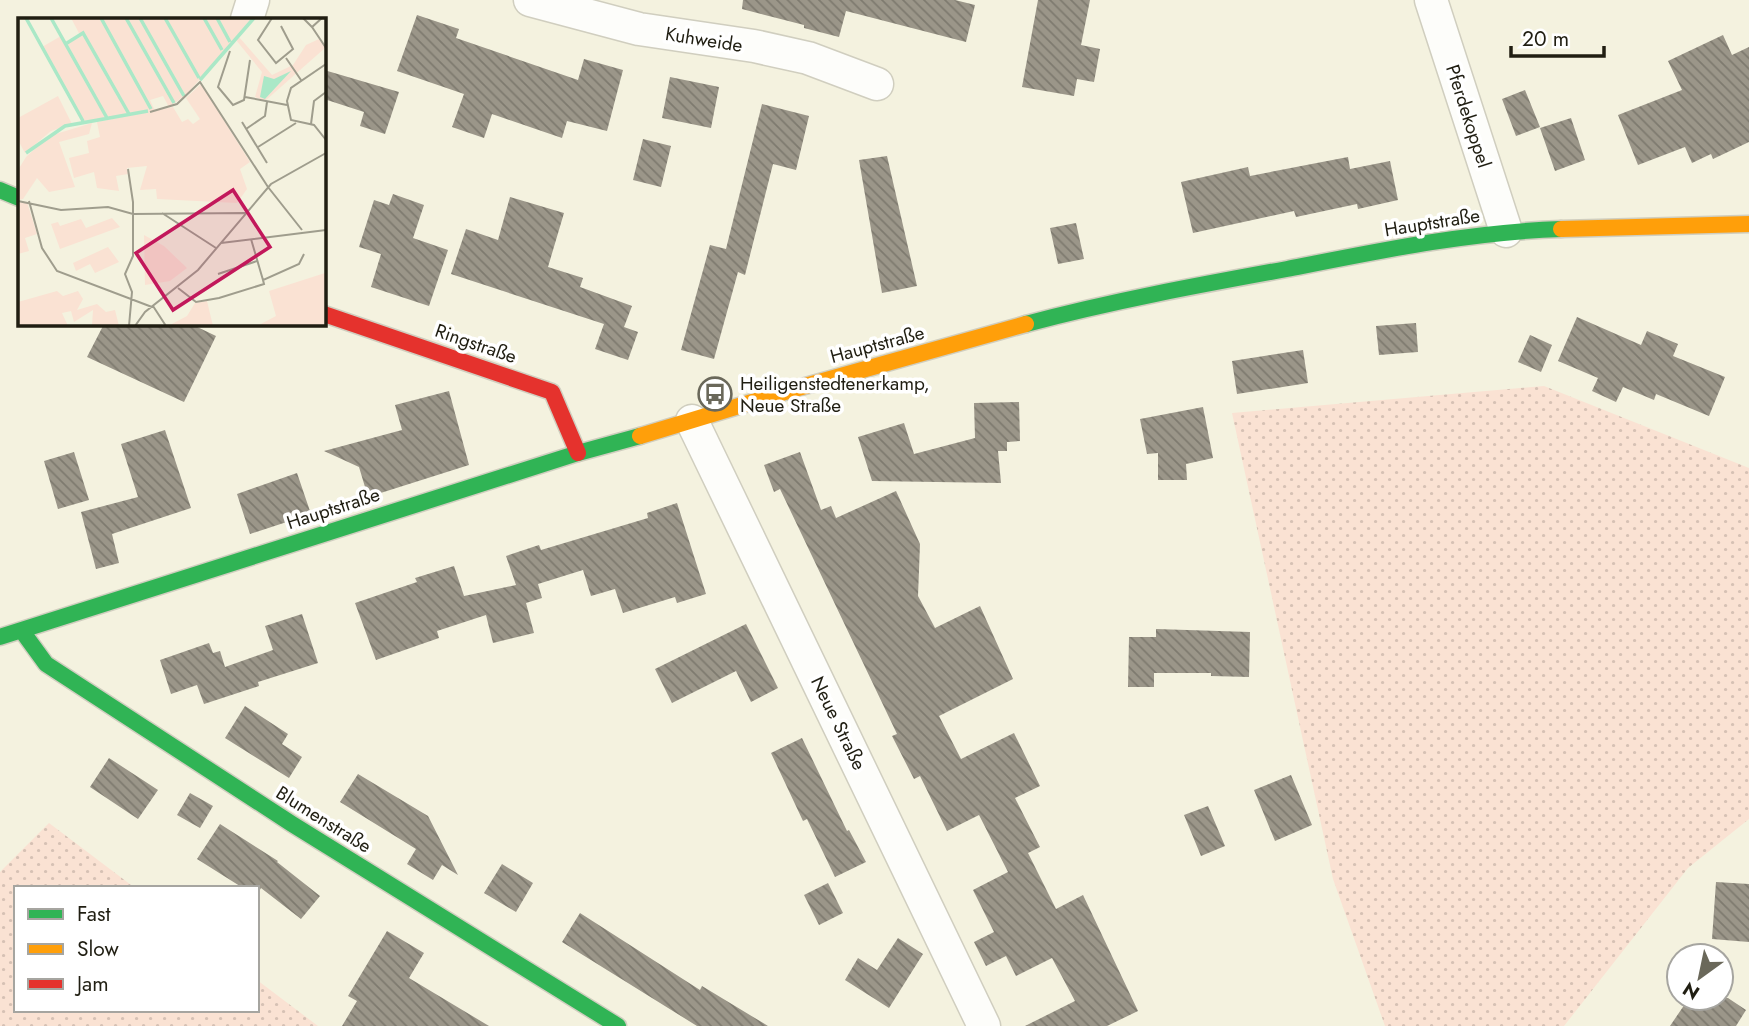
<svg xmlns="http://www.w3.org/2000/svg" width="1749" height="1026" font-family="Jost,sans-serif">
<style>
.grass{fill:url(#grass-dots)}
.building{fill:url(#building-back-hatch)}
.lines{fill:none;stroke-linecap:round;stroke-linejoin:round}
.street-casing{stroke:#d0cebf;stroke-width:35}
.fast-casing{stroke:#d0cebf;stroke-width:19}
.slow-casing{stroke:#d0cebf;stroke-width:19}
.jam-casing{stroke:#d0cebf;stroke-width:19}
.street{stroke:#fdfdfa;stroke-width:32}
.fast{stroke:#30b455;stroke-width:16}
.slow{stroke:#ff9f0a;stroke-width:16}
.jam{stroke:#e5322d;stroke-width:16}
.labels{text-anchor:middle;stroke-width:7;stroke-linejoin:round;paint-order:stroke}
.street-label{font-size:19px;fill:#201e12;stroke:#fff}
.poi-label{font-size:19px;fill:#201e12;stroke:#fff;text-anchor:start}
.inset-river{fill:none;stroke:#aae8c7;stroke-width:3.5}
.inset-road{fill:none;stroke:#9f9d8d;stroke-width:2}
.view{fill:#c2185b;fill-opacity:0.15;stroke:#c2185b;stroke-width:3.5}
.inset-edge{fill:none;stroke:#201e12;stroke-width:3.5}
</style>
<defs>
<pattern id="grass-dots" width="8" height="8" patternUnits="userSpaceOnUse" patternTransform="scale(1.75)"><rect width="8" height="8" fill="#fae2d3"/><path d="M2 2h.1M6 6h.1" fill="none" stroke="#d6c1b4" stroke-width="1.8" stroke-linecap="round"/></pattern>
<pattern id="building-back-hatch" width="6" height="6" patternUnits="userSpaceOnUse" patternTransform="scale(1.75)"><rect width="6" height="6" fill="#9b9689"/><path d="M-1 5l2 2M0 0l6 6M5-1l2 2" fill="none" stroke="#7e7a6f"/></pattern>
</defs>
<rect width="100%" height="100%" fill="#f4f2df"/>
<path class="grass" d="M 1544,386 L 1749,468 L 1749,819 L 1688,868 L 1564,1026 L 1385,1026 L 1333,879 L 1232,413 Z
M 49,823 L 135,888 L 16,888 L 16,1010 L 257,1010 L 257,980 L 318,1026 L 0,1026 L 0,872 Z"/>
<path class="building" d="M 743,0 L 955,0 L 975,5 L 966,42 L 846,11 L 839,37 L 804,28 L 804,25 L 742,9 Z
M 1038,0 L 1090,0 L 1081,45 L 1100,49 L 1094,82 L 1077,79 L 1074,96 L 1022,87 Z
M 417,15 L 459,29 L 456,38 L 578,80 L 584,59 L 623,70 L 607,131 L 567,121 L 562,138 L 492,114 L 484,138 L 452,127 L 464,94 L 397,71 Z
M 1723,35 L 1732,55 L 1749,47 L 1749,142 L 1713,159 L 1711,154 L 1692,163 L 1685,147 L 1638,165 L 1618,115 L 1682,90 L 1668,61 Z
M 324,70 L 399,92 L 385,134 L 360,126 L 364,112 L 324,99 Z
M 670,77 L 719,87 L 711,128 L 662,118 Z
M 1525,90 L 1540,127 L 1516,136 L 1502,99 Z
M 762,104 L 809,116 L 796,170 L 773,164 L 745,275 L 738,272 L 714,359 L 681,350 L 710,245 L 726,249 Z
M 1571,118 L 1585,160 L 1555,171 L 1540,128 Z
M 643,139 L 671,146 L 661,187 L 633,180 Z
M 887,156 L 917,286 L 882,293 L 859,160 Z
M 1348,157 L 1350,169 L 1390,161 L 1398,200 L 1358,209 L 1357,204 L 1296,217 L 1294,211 L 1193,233 L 1181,182 L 1248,167 L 1250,176 Z
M 393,194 L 424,205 L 413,238 L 448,250 L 429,306 L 371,287 L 381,254 L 359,247 L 374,200 L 389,205 Z
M 510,197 L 564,213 L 548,267 L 583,278 L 580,287 L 632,306 L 624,327 L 638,332 L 628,360 L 595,349 L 604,324 L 451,274 L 466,229 L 498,240 Z
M 1076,223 L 1084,259 L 1058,264 L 1050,228 Z
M 1577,317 L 1641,345 L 1647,331 L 1678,344 L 1673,356 L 1725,377 L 1709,416 L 1656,394 L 1654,400 L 1623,387 L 1616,402 L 1592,391 L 1598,378 L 1558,361 Z
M 1416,323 L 1418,352 L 1379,355 L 1376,326 Z
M 104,324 L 191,324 L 216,336 L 184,402 L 87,357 Z
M 1530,335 L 1552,345 L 1541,372 L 1518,362 Z
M 1303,350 L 1308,383 L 1237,394 L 1232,361 Z
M 449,391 L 469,465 L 368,497 L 359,467 L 324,451 L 402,430 L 395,405 Z
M 1019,402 L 1020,441 L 1007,442 L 1007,451 L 998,451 L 1001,483 L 872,481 L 858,437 L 904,423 L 914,454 L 975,438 L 974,403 Z
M 1203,407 L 1213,458 L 1186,464 L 1187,480 L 1158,480 L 1158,453 L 1147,454 L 1140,419 Z
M 165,430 L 191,508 L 112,534 L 119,563 L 96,569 L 81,512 L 138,497 L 121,444 Z
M 74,452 L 89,500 L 58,509 L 44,461 Z
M 800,452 L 821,510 L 831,506 L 836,518 L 896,491 L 920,544 L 918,596 L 935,628 L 980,606 L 1013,679 L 939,716 L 961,759 L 1014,733 L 1040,786 L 1015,798 L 1040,847 L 1028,853 L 1056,909 L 1083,895 L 1138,1011 L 1107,1026 L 1025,1026 L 1075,1001 L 1052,958 L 1016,976 L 1006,956 L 986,966 L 974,942 L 994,932 L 973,890 L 1008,872 L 979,815 L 947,831 L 920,776 L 914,779 L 892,736 L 897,734 L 780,489 L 774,492 L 764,465 Z
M 297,473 L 311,514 L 250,534 L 237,494 Z
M 677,503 L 706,594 L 677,603 L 675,597 L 623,613 L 615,589 L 591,596 L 583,570 L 538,584 L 542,598 L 526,603 L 534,633 L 493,643 L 486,615 L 437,631 L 439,638 L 376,660 L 355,603 L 417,582 L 415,578 L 454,566 L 464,596 L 516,585 L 506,556 L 539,545 L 541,550 L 648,518 L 647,513 Z
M 302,614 L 318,663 L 258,682 L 259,686 L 204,704 L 197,685 L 171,694 L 160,660 L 209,643 L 213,653 L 220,651 L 225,667 L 273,650 L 265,626 Z
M 746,624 L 778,688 L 751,702 L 736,671 L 672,703 L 655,669 Z
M 1156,629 L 1250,632 L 1249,677 L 1211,676 L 1211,673 L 1154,673 L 1154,687 L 1128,687 L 1129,637 L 1156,637 Z
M 245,706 L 288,734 L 282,744 L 302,757 L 289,778 L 225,738 Z
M 802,738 L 847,831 L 849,830 L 866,862 L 835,877 L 807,819 L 803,821 L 771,753 Z
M 109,758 L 158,790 L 138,819 L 90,787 Z
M 358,774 L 428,816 L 458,875 L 442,865 L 433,880 L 407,864 L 416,849 L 340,802 Z
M 1291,775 L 1312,825 L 1275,841 L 1254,790 Z
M 190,793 L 213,806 L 200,828 L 177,815 Z
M 1208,806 L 1225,846 L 1201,856 L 1184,815 Z
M 220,824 L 278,861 L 277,862 L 320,896 L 301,919 L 261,888 L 257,895 L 257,888 L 243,888 L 197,859 Z
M 502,864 L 533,883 L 516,912 L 484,893 Z
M 1716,882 L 1749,884 L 1749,942 L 1712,939 Z
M 828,883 L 843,913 L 819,925 L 804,895 Z
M 580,913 L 700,990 L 702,986 L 768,1026 L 697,1026 L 562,942 Z
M 387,931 L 424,953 L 409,978 L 489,1026 L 342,1026 L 357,1001 L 348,996 Z
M 898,938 L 923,954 L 889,1008 L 845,980 L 858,958 L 877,970 Z
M 1689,998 L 1728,998 L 1746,1010 L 1736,1026 L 1670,1026 Z"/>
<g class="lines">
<defs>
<path id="street" d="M 530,0 L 639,29 L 754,46 L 808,58 L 877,84
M 1431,0 L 1506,231
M 247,19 L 253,0
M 692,421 L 984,1026"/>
<path id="fast" d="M 0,190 L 19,198
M 1026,324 C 1112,301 1199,285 1287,269 C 1378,251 1469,232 1561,229
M 22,631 L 46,664 L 292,824 L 618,1026
M 0,637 L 578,453 L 640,436"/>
<path id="slow" d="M 1561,229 L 1749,224
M 640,436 L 798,388 L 1026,324"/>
<path id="jam" d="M 324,314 L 552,392 L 578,453"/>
</defs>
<use href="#street" class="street-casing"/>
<use href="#fast" class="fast-casing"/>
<use href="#slow" class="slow-casing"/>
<use href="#jam" class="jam-casing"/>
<use href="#street" class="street"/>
<use href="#fast" class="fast"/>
<use href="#slow" class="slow"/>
<use href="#jam" class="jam"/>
</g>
<defs>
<symbol id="bus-ring" viewBox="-11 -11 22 22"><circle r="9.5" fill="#fff" stroke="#6a685a" stroke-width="1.5"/><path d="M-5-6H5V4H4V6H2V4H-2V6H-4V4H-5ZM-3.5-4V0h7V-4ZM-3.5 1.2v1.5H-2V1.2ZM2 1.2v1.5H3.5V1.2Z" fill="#6a685a"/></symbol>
</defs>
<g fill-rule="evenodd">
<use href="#bus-ring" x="696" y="375" width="38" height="38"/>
</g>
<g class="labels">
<g class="street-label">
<text transform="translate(704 39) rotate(9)" y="7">Kuhweide</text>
<text transform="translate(1469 116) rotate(72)" y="7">Pferdekoppel</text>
<text transform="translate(1432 222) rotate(-9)" y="7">Hauptstraße</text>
<text transform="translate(476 343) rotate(19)" y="7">Ringstraße</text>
<text transform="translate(877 344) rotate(-15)" y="7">Hauptstraße</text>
<text transform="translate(333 508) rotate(-18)" y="7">Hauptstraße</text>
<text transform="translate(839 723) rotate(64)" y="7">Neue Straße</text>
<text transform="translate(324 819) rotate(32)" y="7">Blumenstraße</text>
</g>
<g class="poi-label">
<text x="740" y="390">Heiligenstedtenerkamp,<tspan x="740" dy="22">Neue Straße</tspan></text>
</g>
</g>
<g transform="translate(18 18)">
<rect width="308" height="308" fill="#f4f2df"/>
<path d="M 53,0 L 235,0 L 168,77 L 151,89 L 145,78 L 132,82 L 137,93 L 66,104 L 24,29 L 43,18 L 48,26 L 62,17 ZM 183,66 L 232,144 L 222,151 L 229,171 L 219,185 L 139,181 L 138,171 L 122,172 L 129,148 L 109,150 L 110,156 L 98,158 L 101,173 L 79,170 L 76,154 L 56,160 L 51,140 L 71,135 L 69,123 L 82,119 L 79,104 L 155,89 L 164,104 L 170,101 L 175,106 L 182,101 L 168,80 ZM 40,78 L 54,106 L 33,113 L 7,135 L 0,122 L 0,100 ZM 74,105 L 71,116 L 41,124 L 57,169 L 31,174 L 19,160 L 5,181 L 0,182 L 0,152 L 8,139 L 31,118 ZM 0,184 L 9,184 L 19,216 L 7,220 L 11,233 L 0,236 ZM 94,200 L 102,209 L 42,231 L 33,206 L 40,204 L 42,208 L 63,201 L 68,210 ZM 126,217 L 146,228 L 169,250 L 152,263 L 127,267 ZM 90,229 L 101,244 L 77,255 L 72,246 L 58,253 L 55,245 ZM 307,255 L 308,308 L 239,308 L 258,298 L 251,273 ZM 39,273 L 45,278 L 60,273 L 65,281 L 59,292 L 79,286 L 88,294 L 97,292 L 101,308 L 74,308 L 75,292 L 56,304 L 53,293 L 44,295 L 50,308 L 0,308 L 0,284 ZM 189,283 L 195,308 L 150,308 L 169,298 L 177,285 Z" fill="#fae2d3"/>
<path d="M 221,19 L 254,57 L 275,47 L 288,27 L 301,21 L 307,30 L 247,83 L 237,79 L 244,54 L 218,22 Z" fill="#fae2d3"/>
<path d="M 273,53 L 247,81 L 242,79 L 246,58 L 256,61 Z" fill="#aae8c7"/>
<path class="inset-river" d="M 8,0 L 65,103M 33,0 L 89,100M 83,0 L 133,91M 108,0 L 156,85M 122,0 L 166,78M 147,0 L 181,60M 186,0 L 204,32M 199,0 L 212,24M 49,25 L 65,15 L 111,96M 182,62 L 236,0M 8,135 L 47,108 L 130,93"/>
<path class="inset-road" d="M 254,0 L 240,22 L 258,45 L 275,31 L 263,8M 285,0 L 294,9 L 304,0M 294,9 L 308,30M 212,33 L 200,69 L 215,87 L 226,82 L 232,42M 268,40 L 283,62M 308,46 L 273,70 L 269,83 L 273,102 L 296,107 L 308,122M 227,79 L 269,87M 132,94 L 159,86 L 182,64 L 250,169 L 284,212M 224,104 L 249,145M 293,106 L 296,83 L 308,74M 228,111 L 247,98 L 249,84M 240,129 L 278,105M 110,151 L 115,184 L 115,238 L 107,256 L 114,274 L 111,308M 0,183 L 43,192 L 90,189 L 115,196 L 228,195M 11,183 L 24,230 L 39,253 L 134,289M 144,195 L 198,230M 233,221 L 245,262M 203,225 L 308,212M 200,256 L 239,243M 160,270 L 178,284 L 201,280 L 246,266 L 245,262 L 281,246 L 286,236M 135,288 L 148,308M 117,308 L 127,294 L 180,252 L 253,166 L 308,135"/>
<path class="view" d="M 215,172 L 252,229 L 155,292 L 118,235 Z"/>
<rect width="308" height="308" class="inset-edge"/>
</g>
<rect x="14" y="886" width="245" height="126" fill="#ffffff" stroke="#a6a5a0" stroke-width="2"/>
<rect x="28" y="909" width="35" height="10" fill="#30b455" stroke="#a6a5a0" stroke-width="2"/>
<text x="77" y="921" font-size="21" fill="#201e12">Fast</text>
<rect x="28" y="944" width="35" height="10" fill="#ff9f0a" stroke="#a6a5a0" stroke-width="2"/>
<text x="77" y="956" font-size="21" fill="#201e12">Slow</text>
<rect x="28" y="979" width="35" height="10" fill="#e5322d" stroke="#a6a5a0" stroke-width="2"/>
<text x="77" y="991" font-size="21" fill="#201e12">Jam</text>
<g transform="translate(1700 977) rotate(213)"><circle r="33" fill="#ffffff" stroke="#a6a5a0" stroke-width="2"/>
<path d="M0-5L12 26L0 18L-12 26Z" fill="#6a685a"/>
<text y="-10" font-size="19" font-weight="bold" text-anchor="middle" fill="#201e12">N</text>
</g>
<path d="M1511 46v10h93v-10" fill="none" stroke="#201e12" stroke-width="3.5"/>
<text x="1522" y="46" font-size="21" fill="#201e12" stroke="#ffffff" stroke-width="5" paint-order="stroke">20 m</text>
</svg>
